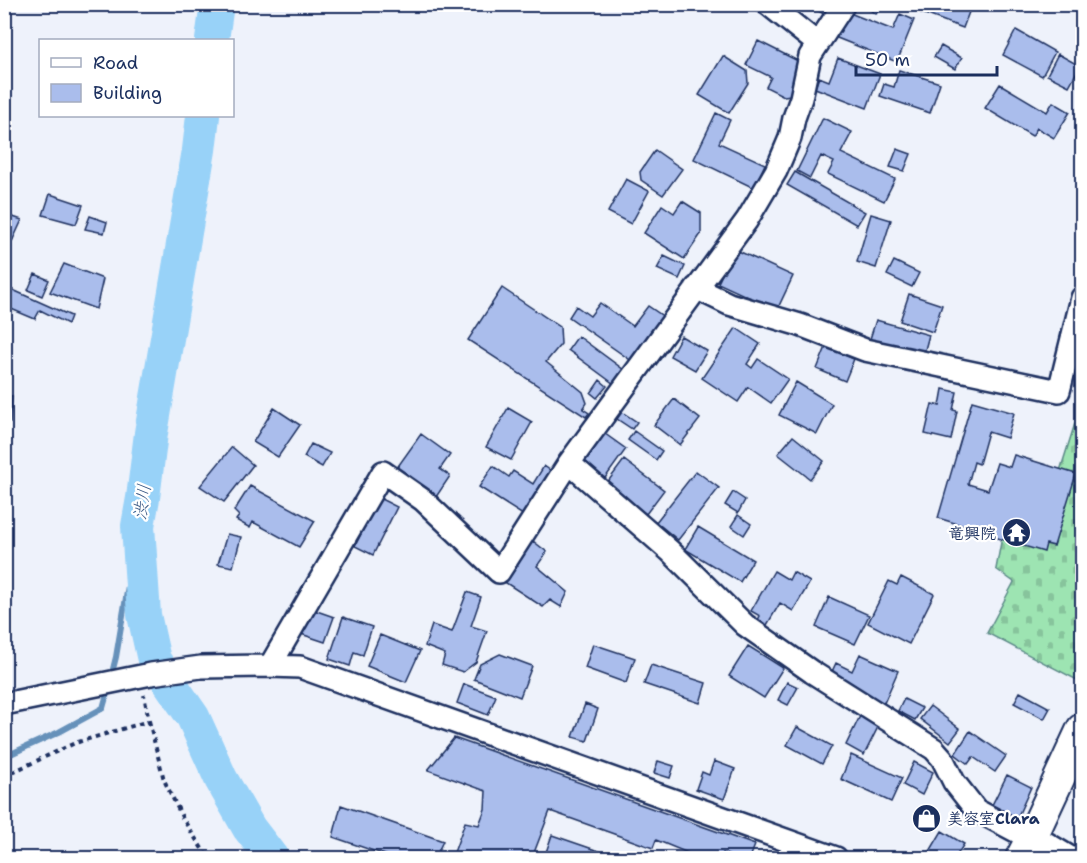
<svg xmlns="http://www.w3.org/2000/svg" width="1087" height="863" font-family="'Shantell Sans','Klee One',sans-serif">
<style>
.cemetery{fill:url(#cemetery-stones);stroke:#5c8a88;stroke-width:1.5}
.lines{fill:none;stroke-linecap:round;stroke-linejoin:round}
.stream{stroke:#6691ba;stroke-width:6}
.river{stroke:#98d2f8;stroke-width:34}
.building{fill:#aabdec;stroke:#1b2f5e;stroke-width:1.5}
.street-casing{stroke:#1b2f5e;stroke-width:26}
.secondary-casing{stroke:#1b2f5e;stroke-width:34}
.path{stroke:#1b2f5e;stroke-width:4;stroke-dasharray:4.5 4.5;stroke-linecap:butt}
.street{stroke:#fff;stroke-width:21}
.secondary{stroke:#fff;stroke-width:30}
.labels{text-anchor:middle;stroke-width:4.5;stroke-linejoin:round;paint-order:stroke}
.poi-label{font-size:16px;font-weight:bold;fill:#1b2f5e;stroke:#fff;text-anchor:end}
.water-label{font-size:18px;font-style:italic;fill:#3a5884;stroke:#fff}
</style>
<defs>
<pattern id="cemetery-stones" width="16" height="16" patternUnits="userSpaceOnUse" patternTransform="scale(1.5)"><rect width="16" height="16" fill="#9de4b2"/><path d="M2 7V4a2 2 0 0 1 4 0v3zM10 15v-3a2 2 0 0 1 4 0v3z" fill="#87c49c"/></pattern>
</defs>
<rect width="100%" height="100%" fill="#eef2fb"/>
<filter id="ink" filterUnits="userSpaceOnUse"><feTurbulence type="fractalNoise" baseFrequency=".0167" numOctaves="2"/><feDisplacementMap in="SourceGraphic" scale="12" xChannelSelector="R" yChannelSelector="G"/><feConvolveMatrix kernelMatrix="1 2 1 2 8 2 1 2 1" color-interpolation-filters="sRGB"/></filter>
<g filter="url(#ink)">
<path class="cemetery" d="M 1082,401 L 1082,598 L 1077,607 L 1082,610 L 1082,675 L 1079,681 L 987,633 L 1014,582 L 996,569 L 1002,537 L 1060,471 Z"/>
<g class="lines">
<path class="stream" d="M 111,677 L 116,657 L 138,526
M 4,757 L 59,732 L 103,708 L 109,687"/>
<path class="river" d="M 212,40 L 217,4
M 203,116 L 199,150 L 151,433 L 143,498 L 138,526 L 144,615 L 154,660 L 193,717 L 221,779 L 249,828 L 272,858"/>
</g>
<path class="building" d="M 806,4 L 838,4 L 831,18 Z
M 861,4 L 883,4 L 876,14 Z
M 913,4 L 972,4 L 963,28 L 911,9 Z
M 842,10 L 893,30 L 900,14 L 914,20 L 897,62 L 832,36 Z
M 1016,30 L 1055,52 L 1042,76 L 1003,55 Z
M 758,41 L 800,62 L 798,81 L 791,95 L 784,96 L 766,87 L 771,77 L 746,65 Z
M 941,46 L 962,58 L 955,69 L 934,57 Z
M 1058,54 L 1080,66 L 1069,86 L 1047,75 Z
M 723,56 L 747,71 L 748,83 L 729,113 L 699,95 Z
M 838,58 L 880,74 L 867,108 L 815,88 L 819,77 L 829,81 Z
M 899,70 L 940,83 L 930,113 L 880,96 L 884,84 L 894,87 Z
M 1000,84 L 1047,112 L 1053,102 L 1070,112 L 1054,138 L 1037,128 L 1032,136 L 985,108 Z
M 716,113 L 730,120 L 719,143 L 765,164 L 754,188 L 694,159 Z
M 823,118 L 852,132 L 841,153 L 895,179 L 884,201 L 828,174 L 834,162 L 821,156 L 810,178 L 797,171 Z
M 897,149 L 911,154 L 904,171 L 890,167 Z
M 655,150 L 682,169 L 663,195 L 641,180 L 640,172 Z
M 795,172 L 865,212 L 857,225 L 787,185 Z
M 626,179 L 649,191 L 631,224 L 608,212 Z
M 50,194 L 83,205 L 76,224 L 43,215 Z
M 682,201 L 701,213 L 701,234 L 684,259 L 644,233 L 662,205 L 674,213 Z
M 4,214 L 22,220 L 9,248 L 4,246 Z
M 871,214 L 891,220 L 876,268 L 857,262 Z
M 90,216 L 107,222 L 104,233 L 85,229 Z
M 734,249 L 793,276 L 777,310 L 718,283 Z
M 664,256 L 685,266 L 679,279 L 657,269 Z
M 894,261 L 919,273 L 912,287 L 887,275 Z
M 64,264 L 103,279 L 96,309 L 50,292 Z
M 35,274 L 49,280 L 42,296 L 28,290 Z
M 4,286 L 71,316 L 68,324 L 40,310 L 35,319 L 4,306 Z
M 502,288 L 560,327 L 561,344 L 546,362 L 583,392 L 587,403 L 583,409 L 589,413 L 586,417 L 468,340 Z
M 909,294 L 942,305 L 933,332 L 900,321 Z
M 600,303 L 633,326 L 648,306 L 667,319 L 636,364 L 569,317 L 576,306 L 590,316 Z
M 876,320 L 929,335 L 923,357 L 869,342 Z
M 736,328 L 760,344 L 747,364 L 752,368 L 758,359 L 788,379 L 771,403 L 748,387 L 738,402 L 702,378 Z
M 578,336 L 624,370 L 614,384 L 568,350 Z
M 681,336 L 707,351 L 695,370 L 670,356 Z
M 826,347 L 854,359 L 845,381 L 817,369 Z
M 600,380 L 607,386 L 597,398 L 591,393 Z
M 796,382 L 832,404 L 817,434 L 779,415 Z
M 943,389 L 957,392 L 953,410 L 957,411 L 951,440 L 925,434 L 932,404 L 940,406 Z
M 4,395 L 12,396 L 10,423 L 4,423 Z
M 674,399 L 700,419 L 680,445 L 654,425 Z
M 972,401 L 1014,413 L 1007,438 L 988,432 L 979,464 L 974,462 L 968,484 L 988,490 L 997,463 L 1010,467 L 1014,455 L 1076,474 L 1054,546 L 1046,544 L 1044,552 L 991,536 L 993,530 L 991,534 L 938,518 Z
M 274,408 L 300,425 L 278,457 L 253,442 Z
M 508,408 L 532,422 L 511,460 L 486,447 Z
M 622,412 L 637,422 L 632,429 L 617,419 Z
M 601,431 L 626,449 L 603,481 L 578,464 Z
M 634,431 L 662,451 L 656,460 L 628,440 Z
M 421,434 L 450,455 L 440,469 L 450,476 L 436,497 L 396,469 Z
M 793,436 L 824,461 L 810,479 L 778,454 Z
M 311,444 L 330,453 L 322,467 L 304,457 Z
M 232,447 L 253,465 L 224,502 L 200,486 Z
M 624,460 L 664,490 L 646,514 L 606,484 Z
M 493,466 L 509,477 L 513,471 L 533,484 L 544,466 L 554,473 L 526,517 L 479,487 Z
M 696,471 L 719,488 L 678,540 L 656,522 Z
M 250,486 L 315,521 L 299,547 L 253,522 L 250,528 L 236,520 L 239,516 L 234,511 Z
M 733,492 L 745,500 L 738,513 L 725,505 Z
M 379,498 L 397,507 L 373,555 L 355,546 Z
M 738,515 L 751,524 L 744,535 L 731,526 Z
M 698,527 L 753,560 L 740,582 L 685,549 Z
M 227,534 L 241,537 L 233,567 L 218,564 Z
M 533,541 L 547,552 L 537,566 L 568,592 L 561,607 L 550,600 L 543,607 L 503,581 Z
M 774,571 L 789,580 L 793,572 L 810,582 L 793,611 L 780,603 L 767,625 L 758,620 L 760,616 L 751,611 Z
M 901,577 L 934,594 L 909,644 L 868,623 L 889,581 L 897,585 Z
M 467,592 L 481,597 L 471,626 L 487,631 L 476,662 L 463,672 L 442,665 L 445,654 L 425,646 L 432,625 L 452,632 Z
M 829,597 L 869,615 L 855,644 L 816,627 Z
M 311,609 L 334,617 L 325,642 L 301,634 Z
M 343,617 L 372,627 L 363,655 L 354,652 L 350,666 L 329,659 Z
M 380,635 L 420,651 L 406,682 L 367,666 Z
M 593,644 L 635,658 L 626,683 L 585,668 Z
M 748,646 L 783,668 L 764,698 L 729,676 Z
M 500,654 L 532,666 L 520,697 L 474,679 L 480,664 Z
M 860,654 L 898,671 L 884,703 L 829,678 L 836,663 L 852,671 Z
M 651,665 L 706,683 L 700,703 L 644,684 Z
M 787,682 L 798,687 L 788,705 L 778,700 Z
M 464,684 L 496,696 L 488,715 L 457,703 Z
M 1020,692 L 1050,708 L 1044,719 L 1014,703 Z
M 904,699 L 922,708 L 915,720 L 898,711 Z
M 585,704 L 598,709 L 587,741 L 573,737 Z
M 930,706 L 960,729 L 950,742 L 920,719 Z
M 861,714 L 880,723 L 864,755 L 846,745 Z
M 797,727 L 832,746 L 822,764 L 787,745 Z
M 970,731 L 1006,756 L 995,772 L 973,757 L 968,764 L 955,754 Z
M 454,738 L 755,845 L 750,858 L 735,858 L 723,853 L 720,858 L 700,858 L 656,840 L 653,848 L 550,811 L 532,858 L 452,858 L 465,822 L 479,825 L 485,809 L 486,791 L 428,770 Z
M 851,755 L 902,778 L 891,802 L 841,779 Z
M 658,761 L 674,766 L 670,778 L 654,773 Z
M 714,761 L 735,769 L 724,799 L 696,789 L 702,772 L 709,775 Z
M 914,762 L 933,772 L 922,795 L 903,785 Z
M 1007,775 L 1031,787 L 1017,818 L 992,805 Z
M 341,805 L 443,841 L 435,858 L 394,858 L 333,837 Z
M 942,831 L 964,844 L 955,858 L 926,858 Z
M 552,835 L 619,858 L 544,858 Z"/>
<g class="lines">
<defs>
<path id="street" d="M 768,4 L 818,44
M 696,288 L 729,304 L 800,325 L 865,350 L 1059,391 L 1082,298
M 569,463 L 670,551 L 745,625 L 812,672 L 934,749 L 942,758 L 954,782 L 976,810 L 1031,839 L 1046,843 L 1071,858
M 270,666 L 383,472 L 423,500 L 499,572 L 569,463 L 747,220 L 776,171 L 790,138 L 794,118 L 801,98 L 810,56 L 844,4
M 4,704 L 151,674 L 201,667 L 270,666 L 300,667 L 836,858"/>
<path id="secondary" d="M 1021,858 L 1031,839 L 1082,729"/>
</defs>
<use href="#street" class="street-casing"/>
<use href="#secondary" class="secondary-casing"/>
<path class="path" d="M 149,721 L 164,780 L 183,819 L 208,858
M 4,776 L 75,743 L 149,721 L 144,695"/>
<use href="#street" class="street"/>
<use href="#secondary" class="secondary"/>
</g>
</g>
<defs>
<symbol id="temple-disc" viewBox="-11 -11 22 22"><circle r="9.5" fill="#1b2f5e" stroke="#fff"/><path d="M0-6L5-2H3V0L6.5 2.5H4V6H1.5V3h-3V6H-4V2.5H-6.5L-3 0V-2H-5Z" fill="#fff"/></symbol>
<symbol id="shop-disc" viewBox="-11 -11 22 22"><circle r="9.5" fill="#1b2f5e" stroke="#fff"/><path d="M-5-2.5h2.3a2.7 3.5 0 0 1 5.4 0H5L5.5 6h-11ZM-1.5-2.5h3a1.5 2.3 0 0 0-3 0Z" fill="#fff"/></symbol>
</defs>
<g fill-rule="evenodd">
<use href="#temple-disc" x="1000" y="516" width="33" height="33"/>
<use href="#shop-disc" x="910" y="802" width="33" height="33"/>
</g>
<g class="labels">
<g class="poi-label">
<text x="996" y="539">竜興院</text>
<text x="947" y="824" text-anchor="start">美容室Clara</text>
</g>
<g class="water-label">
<text transform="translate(142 502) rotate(-82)" y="6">渋川</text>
</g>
</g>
<rect width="1087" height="863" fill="none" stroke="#fff" stroke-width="24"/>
<rect x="12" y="12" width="1063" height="839" fill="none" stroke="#1b2f5e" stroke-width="2" filter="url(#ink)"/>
<rect x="39" y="39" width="195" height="78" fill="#ffffff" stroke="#a4acbf" stroke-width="1.5"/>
<rect x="51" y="58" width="30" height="9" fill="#ffffff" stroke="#a4acbf" stroke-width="1.5"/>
<text x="93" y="69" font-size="18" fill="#1b2f5e">Road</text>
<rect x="51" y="84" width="30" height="18" fill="#aabdec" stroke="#a4acbf" stroke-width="1.5"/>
<text x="93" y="99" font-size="18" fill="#1b2f5e">Building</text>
<path d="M856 66v9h141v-9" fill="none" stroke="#1b2f5e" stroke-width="3"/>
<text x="865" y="66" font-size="18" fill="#1b2f5e" stroke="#ffffff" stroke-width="4.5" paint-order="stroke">50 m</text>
</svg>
